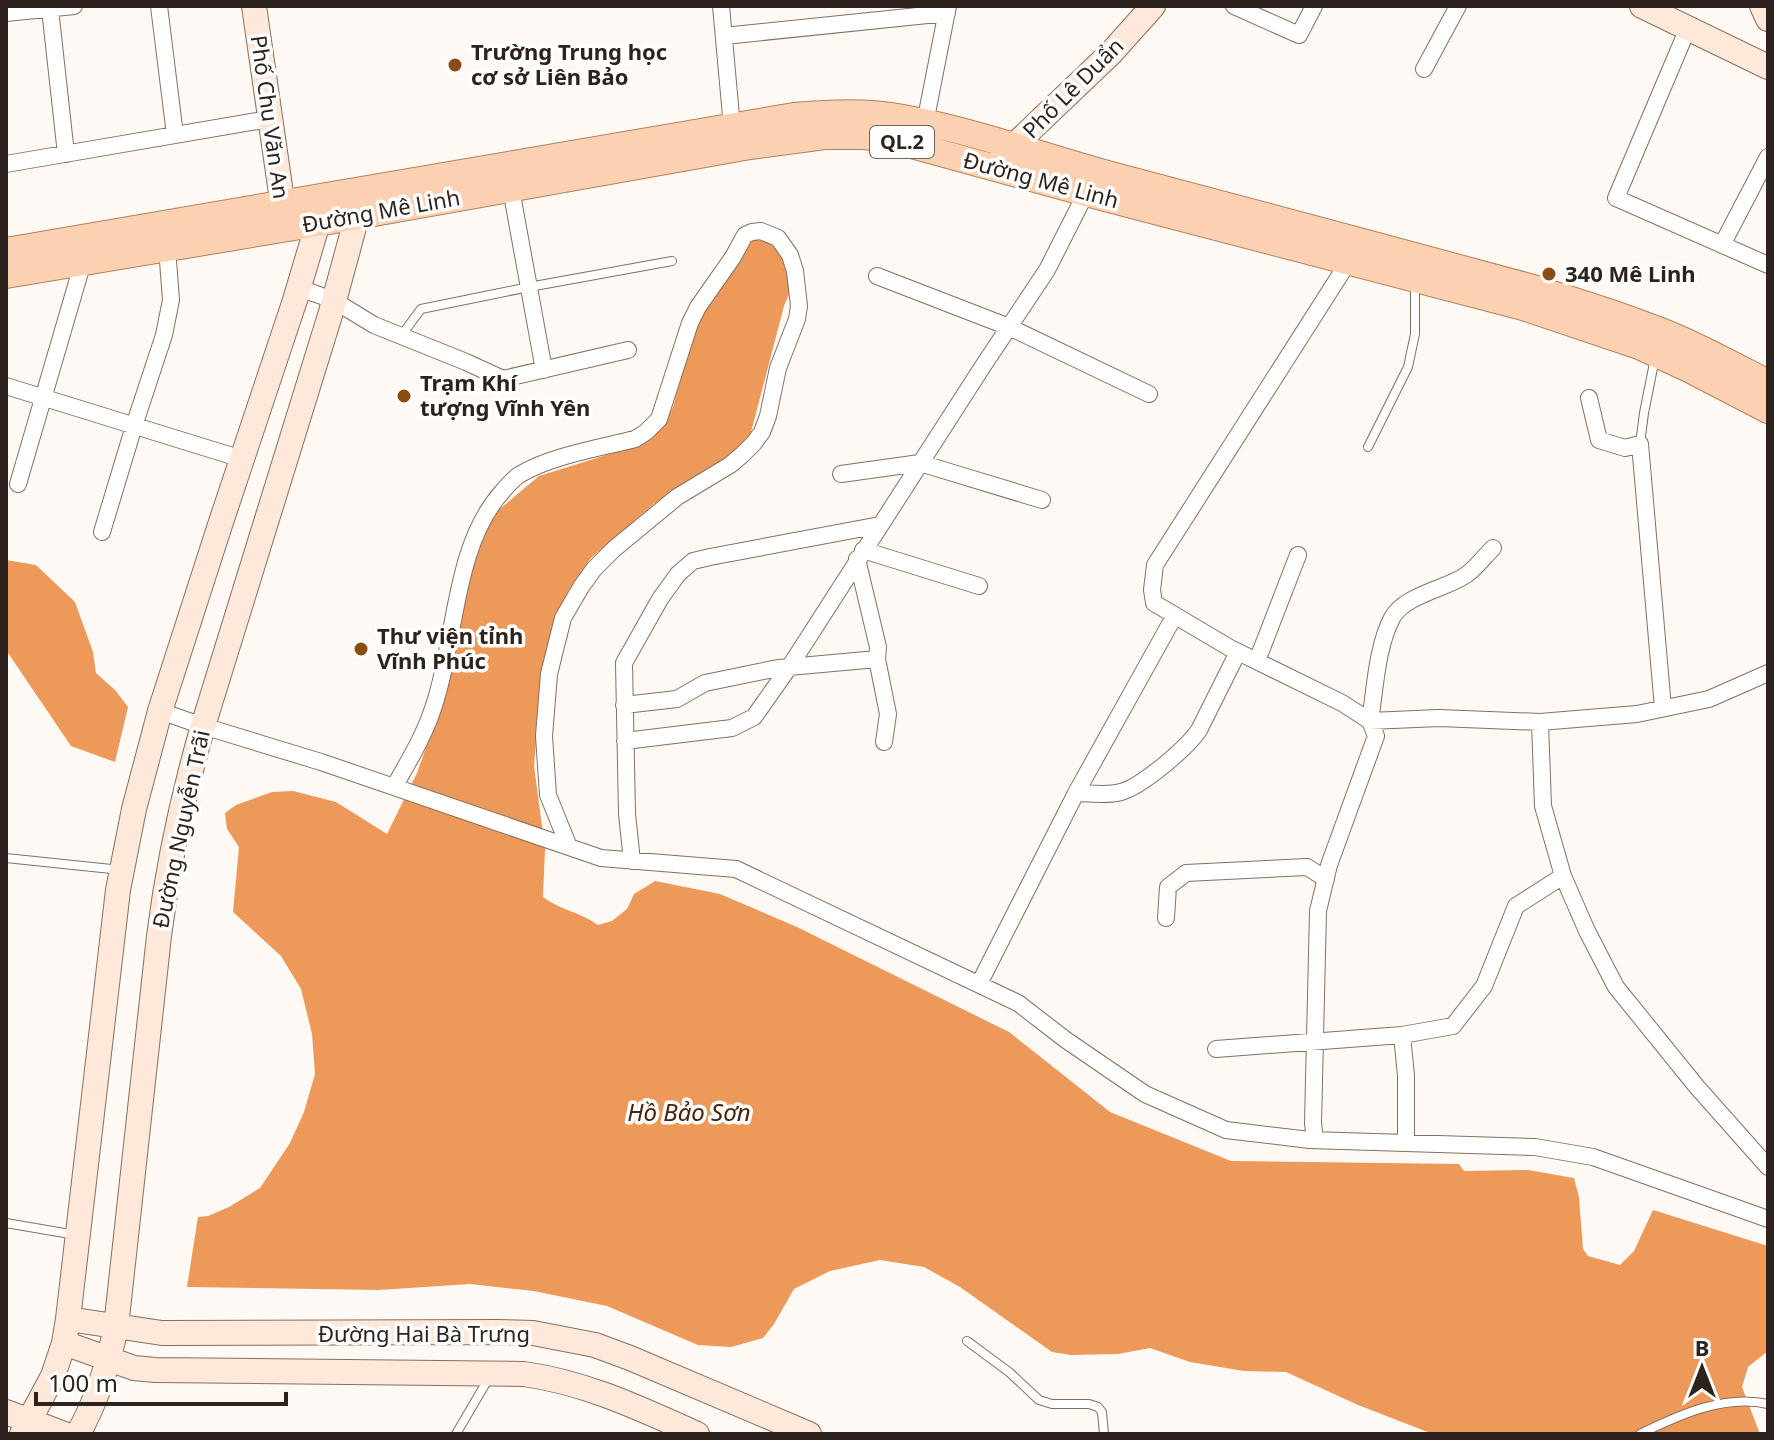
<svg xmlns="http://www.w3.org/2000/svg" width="1774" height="1440" font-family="'Noto Sans',sans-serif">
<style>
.water{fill:#ec9959}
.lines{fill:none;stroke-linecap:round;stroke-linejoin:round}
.lane-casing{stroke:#876f5d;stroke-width:10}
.street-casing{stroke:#876f5d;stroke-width:18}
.secondary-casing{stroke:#876f5d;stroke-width:26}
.primary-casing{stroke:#b2815c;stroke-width:28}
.lane{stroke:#fff;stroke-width:8}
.street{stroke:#fff;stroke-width:16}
.secondary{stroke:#fde8d9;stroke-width:24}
.primary{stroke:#fbd1b2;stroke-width:26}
.poi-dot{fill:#8b4c12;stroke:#fff;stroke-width:3}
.labels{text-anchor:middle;stroke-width:7;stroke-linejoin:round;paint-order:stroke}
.shield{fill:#fff;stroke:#6c6560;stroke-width:2}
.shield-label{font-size:20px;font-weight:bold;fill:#2d231c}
.poi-label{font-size:22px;font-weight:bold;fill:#2d231c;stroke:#fff;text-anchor:start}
.street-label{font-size:22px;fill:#2d231c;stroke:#fff}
.water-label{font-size:24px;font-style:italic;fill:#462509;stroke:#fff}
</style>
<rect width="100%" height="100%" fill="#fff9f5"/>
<path class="water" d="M 754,238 L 764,238 L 774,245 L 783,254 L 792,287 L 784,306 L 750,436 L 722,463 L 688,482 L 655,503 L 591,558 L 568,591 L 553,629 L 541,681 L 534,766 L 545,849 L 543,897 C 560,910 580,912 598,925 L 612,921 L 627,909 L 634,894 L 655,881 L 720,894 L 797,927 L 1009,1032 L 1110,1112 L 1231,1161 L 1459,1164 L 1464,1171 L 1528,1170 L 1574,1178 L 1579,1197 L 1583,1249 L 1588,1256 L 1620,1265 L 1634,1251 L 1653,1210 L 1768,1246 L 1768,1351 L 1748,1367 L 1742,1387 L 1760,1434 L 1433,1434 L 1358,1405 L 1286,1372 L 1244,1371 L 1190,1362 L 1150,1348 L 1118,1354 L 1071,1355 L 1052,1352 L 960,1287 L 924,1267 L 880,1260 L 830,1271 L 794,1289 L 774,1324 L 763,1338 L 731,1347 L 698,1345 L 607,1306 L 534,1291 L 470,1284 L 379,1290 L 187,1287 L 198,1217 L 208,1216 L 229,1207 L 260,1188 L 290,1143 L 304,1112 L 315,1074 L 312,1034 L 301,989 L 281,956 L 233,912 L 239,847 L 227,829 L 225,813 L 236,805 L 272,792 L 293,791 L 336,802 L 387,834 L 417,773 L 440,708 L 471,567 L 479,539 L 495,513 L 539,476 L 632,447 L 660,429 L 673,407 L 691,338 L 702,310 L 746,243 Z
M 6,560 L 36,565 L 75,602 L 93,652 L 96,673 L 115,690 L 128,707 L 115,762 L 71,746 L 6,650 Z"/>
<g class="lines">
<defs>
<path id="lane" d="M 401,336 L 421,309 L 529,287 L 672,261
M 1640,444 L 1644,413 L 1655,358
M 1368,447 L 1408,367 L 1415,334 L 1415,283
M 6,858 L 121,870
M 6,1223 L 76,1235
M 967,1341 L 1009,1372 L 1039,1400 L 1052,1404 L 1089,1404 L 1098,1407 L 1102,1412 L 1104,1434
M 456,1434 L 490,1376
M 1640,1434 C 1679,1415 1724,1394 1768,1404"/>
<path id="street" d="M 159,6 L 175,135
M 721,6 L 732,127
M 1234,6 L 1299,35 L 1314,6
M 50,9 L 66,154
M 6,13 L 74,6
M 1688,28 L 1616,198 L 1768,265
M 724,36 L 947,13
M 1424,69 L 1458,6
M 925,123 L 948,6
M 6,164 L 269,119
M 511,189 L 544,370
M 1722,245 L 1768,157
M 877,276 L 1009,327 L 1149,394
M 299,288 L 333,300 L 374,325 L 466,362 L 503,379 L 628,350
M 6,386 L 242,459
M 1589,398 L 1599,440 L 1625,448 L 1640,444 L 1663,708
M 841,474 L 920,463 L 1042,500
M 18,484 L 83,262
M 102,532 L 134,426 L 164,335 L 171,300 L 167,248
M 1493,548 C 1484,557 1476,568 1466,575 C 1446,589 1404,595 1392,618 C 1377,646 1375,689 1370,721 L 1439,718 L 1540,722 L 1637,714 L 1709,699 L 1768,673
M 863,550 L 979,586
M 857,559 L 878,647 L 877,659 L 888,714 L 884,742
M 1257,661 L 1298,555
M 624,705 L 677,699 L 705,683 L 778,668 L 877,659
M 160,711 L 203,726 L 321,762 L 601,858 L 736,869 L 1018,1003 L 1066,1040 L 1145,1094 L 1226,1130 L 1310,1140 L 1535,1147 L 1593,1157 L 1768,1219
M 1540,722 L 1543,806 L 1563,876 L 1587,931 L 1616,987 L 1697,1087 L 1768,1167
M 625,741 L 732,728 L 754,717 L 790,666 L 983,366 L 1047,270 L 1086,193
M 394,787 C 410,759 427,731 436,699 C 456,634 455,544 502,492 C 507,486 512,480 519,475 C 550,456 600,448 635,439 L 646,432 L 659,419 L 690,323 L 698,307 L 733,257 L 745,235 L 752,232 L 761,231 L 778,238 L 790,255 L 795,271 L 799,306 L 797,319 L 778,368 L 768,416 L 762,432 L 754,443 L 742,455 L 730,465 L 677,497 L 614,549 L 594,569 L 581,587 L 563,618 L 549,674 L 544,736 L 548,795 L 569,847
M 1076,793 C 1091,793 1107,796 1121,792 C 1141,787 1187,748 1199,730 L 1238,652
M 632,861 L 627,814 L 624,663 L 660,599 L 678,574 L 693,561 L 710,557 L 880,525
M 1166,918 L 1168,887 L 1186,873 L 1307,867 L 1326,879
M 979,984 L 1076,793 L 1175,615
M 1402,1035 L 1406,1076 L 1406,1143
M 1216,1049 L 1402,1035 L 1453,1026 L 1484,986 L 1516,906 L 1563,876
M 1315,1140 L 1313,1123 L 1318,911 L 1329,865 L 1376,736 L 1370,721 L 1342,703 L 1230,648 L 1154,603 L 1152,590 L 1155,565 L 1349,261"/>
<path id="secondary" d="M 254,6 L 285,221
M 1642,6 L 1768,67
M 1762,6 L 1768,19
M 1002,157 L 1111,53 L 1153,6
M 68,1319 L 162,1333 L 497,1332 L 533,1333 L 595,1345 L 630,1358 L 809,1434
M 64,1343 L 134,1368 L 155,1370 L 524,1374 C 587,1383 639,1408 697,1434
M 6,1412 L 64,1434
M 22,1434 L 53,1376 L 64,1343 L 68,1319 L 118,890 L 134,809 L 160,711 L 220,525 L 295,300 L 323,206
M 78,1434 C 97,1400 108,1366 116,1327 L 159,936 C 168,865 183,795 203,726 L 331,312 L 362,198"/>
<path id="primary" d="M 6,251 L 794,116 C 830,113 867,111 903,118 C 975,131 1044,157 1115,176 C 1254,213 1394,250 1533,288 C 1572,300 1612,312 1650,327 C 1691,342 1729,363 1768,383
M 6,275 L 318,223 L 750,146 L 825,136 L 863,136 L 897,141 L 1086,193 L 1523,307 L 1639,346 L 1689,369 L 1768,410"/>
</defs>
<use href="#lane" class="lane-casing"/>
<use href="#street" class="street-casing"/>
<use href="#secondary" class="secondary-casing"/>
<use href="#primary" class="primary-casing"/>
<use href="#lane" class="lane"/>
<use href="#street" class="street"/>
<use href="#secondary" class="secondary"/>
<use href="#primary" class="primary"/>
</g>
<g class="poi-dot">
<circle cx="455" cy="65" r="8"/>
<circle cx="1549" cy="274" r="8"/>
<circle cx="404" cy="396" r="8"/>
<circle cx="361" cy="649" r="8"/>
</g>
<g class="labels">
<rect class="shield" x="870" y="126" width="64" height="32" rx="6"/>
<g class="shield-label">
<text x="902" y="149">QL.2</text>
</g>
<g class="poi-label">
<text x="471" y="60">Trường Trung học<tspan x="471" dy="25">cơ sở Liên Bảo</tspan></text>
<text x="1565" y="282">340 Mê Linh</text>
<text x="420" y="391">Trạm Khí<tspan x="420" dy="25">tượng Vĩnh Yên</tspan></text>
<text x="377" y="644">Thư viện tỉnh<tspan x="377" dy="25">Vĩnh Phúc</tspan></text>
</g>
<g class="street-label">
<text transform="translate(1073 88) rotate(-45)" y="8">Phố Lê Duẩn</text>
<text transform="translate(270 117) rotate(82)" y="8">Phố Chu Văn An</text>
<text transform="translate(1041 180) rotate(15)" y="8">Đường Mê Linh</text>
<text transform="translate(381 211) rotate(-10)" y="8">Đường Mê Linh</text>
<text transform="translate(181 829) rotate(-78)" y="8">Đường Nguyễn Trãi</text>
<text x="424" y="1342">Đường Hai Bà Trưng</text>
</g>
<g class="water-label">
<text x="689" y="1121">Hồ Bảo Sơn</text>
</g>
</g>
<rect width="1774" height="1440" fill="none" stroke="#2d231c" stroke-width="16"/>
<g transform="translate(1702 1368)" stroke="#ffffff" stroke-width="6" paint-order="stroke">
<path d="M0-6L14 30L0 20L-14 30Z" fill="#2d231c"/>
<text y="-12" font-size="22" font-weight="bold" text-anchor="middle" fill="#2d231c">B</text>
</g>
<path d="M36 1392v12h250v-12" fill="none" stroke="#2d231c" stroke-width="4"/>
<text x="48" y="1392" font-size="24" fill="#2d231c" stroke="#ffffff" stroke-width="6" paint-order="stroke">100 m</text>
</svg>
